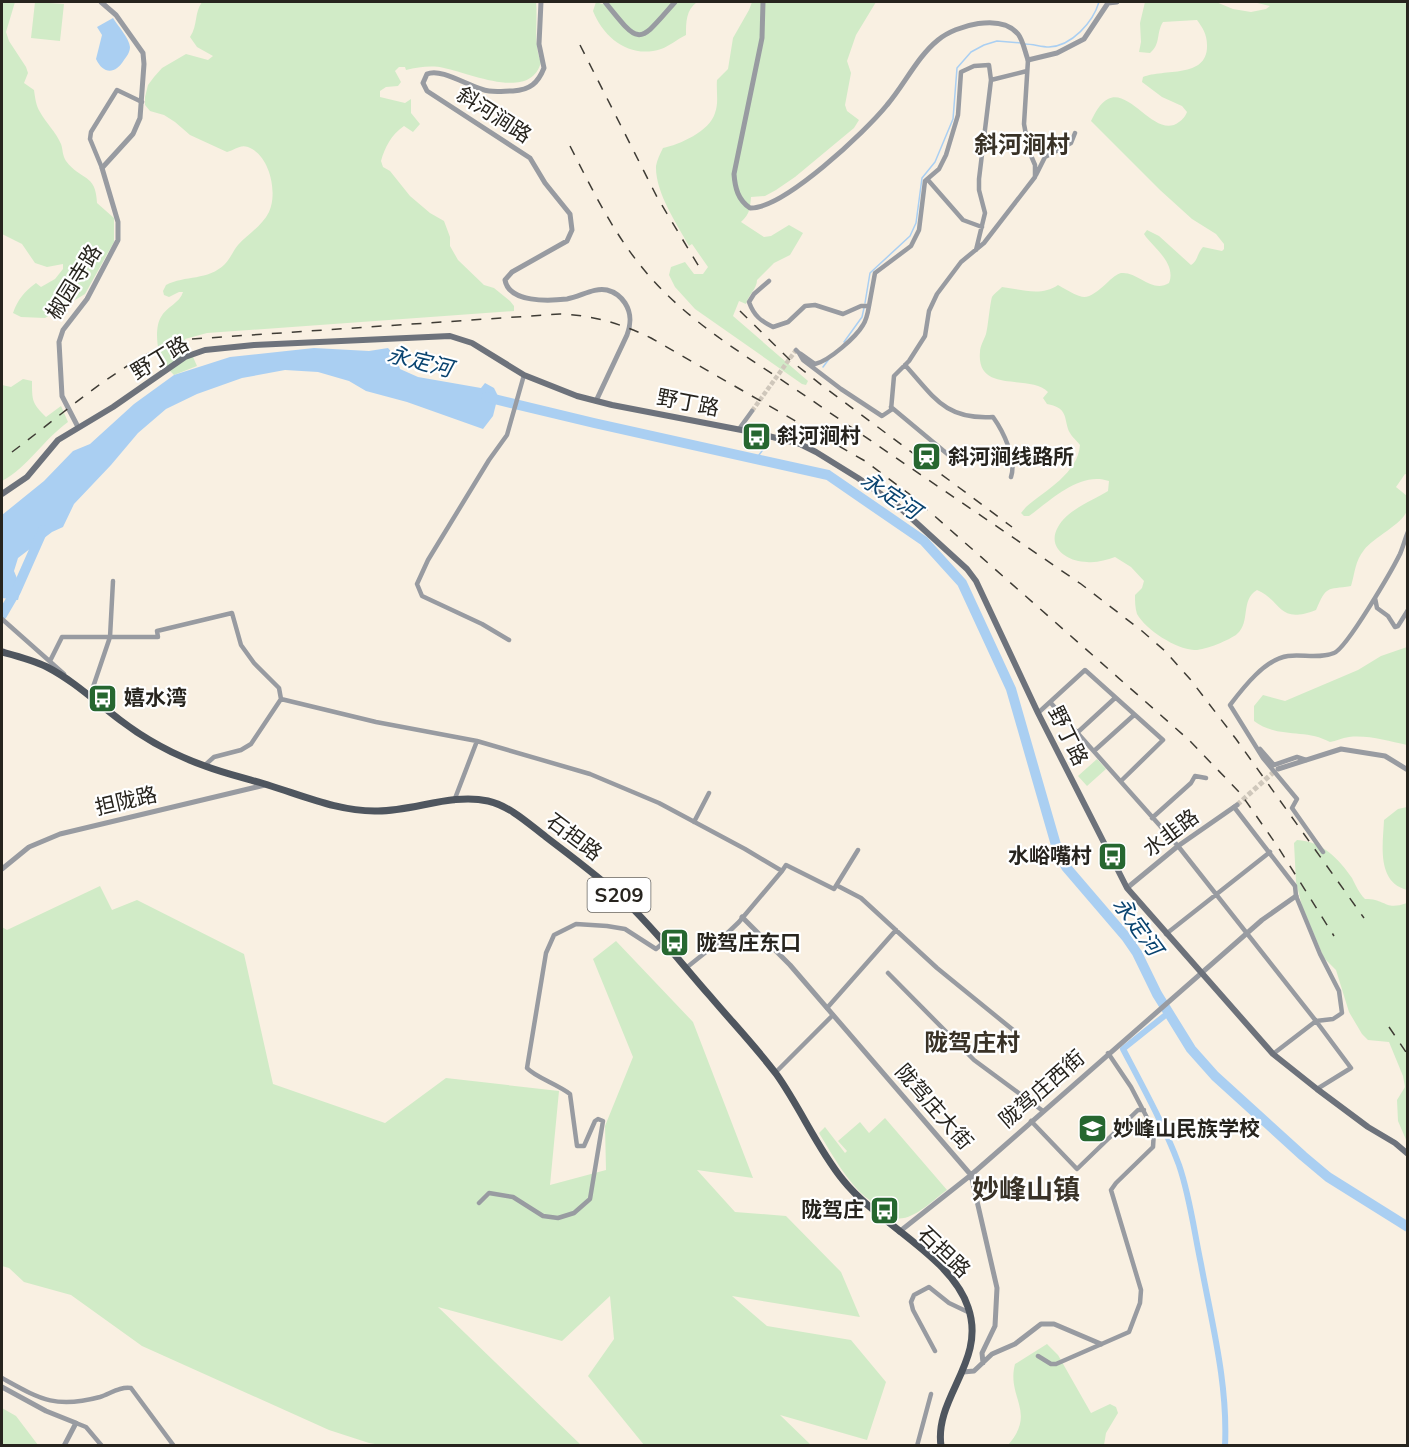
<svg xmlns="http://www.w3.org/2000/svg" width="1409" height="1447" font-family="Mulish,'Noto Sans SC',sans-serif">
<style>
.green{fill:#d1ebc7}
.water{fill:#aacff2}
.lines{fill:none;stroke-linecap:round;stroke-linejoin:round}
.stream{stroke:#aacff2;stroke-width:1.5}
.canal{stroke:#aacff2;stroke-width:6}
.river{stroke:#aacff2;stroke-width:10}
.minor-tunnel{stroke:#cfc7bb;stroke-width:4.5;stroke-dasharray:4.5 2;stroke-linecap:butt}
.tertiary-tunnel{stroke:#cfc7bb;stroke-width:5;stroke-dasharray:5 2.5;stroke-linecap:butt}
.minor{stroke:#989ba1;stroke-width:4.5}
.tertiary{stroke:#989ba1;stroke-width:5}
.secondary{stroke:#6d727b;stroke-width:6}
.primary{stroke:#4f565f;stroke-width:7}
.rail{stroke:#3f3c35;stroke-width:1.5;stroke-dasharray:10 10;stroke-linecap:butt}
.labels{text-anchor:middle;stroke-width:4.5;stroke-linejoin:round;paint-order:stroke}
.shield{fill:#fff;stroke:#686662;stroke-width:1.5}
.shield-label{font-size:20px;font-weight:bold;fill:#27241e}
.street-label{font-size:21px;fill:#27241e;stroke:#fff}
.poi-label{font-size:21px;font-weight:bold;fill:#27241e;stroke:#fff;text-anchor:start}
.water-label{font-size:22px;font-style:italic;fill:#0a4470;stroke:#fff}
.quarter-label{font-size:24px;font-weight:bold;fill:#393227;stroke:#fff}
.district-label{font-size:27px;font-weight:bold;fill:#393227;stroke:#fff}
</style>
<rect width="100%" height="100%" fill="#f9f0e2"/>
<path class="green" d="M 2,2 L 15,2 L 6,32 L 9,41 L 26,67 L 28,73 L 24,83 L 34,90 C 35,97 36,106 40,112 C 46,123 56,132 61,144 C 63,149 62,155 66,161 C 81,181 96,173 97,203 L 114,218 L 114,242 L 85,294 L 45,318 L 21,317 L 13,313 C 18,299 24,292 36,283 L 41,287 L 55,279 L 63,269 L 63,264 L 47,267 L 35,263 L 22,244 L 2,234 Z
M 35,2 L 64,4 L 60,41 L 31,38 Z
M 202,2 L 536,2 C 538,22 533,43 541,62 C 531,102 470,73 444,68 C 432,65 419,67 406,70 L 405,67 L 399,67 L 395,71 L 401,82 L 398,86 L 386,87 L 380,91 L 380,97 L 405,103 L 411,99 L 411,113 L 420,124 L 413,132 L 404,126 C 391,135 385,147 381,161 L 383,167 L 390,171 L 410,196 L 430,213 L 444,221 L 450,237 L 450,246 L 458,260 L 484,285 L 494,288 L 510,301 L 514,306 L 514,311 L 207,333 L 185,339 L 197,366 L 174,375 C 171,372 167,368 164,364 C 157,354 154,328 161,317 C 166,307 180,303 183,292 L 179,292 L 169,297 L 164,295 L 163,291 L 166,285 C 185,275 208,281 225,264 C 230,259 233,251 238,245 C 248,234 262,226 269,212 C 278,193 270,155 248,147 C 240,144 235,150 227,152 L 190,135 L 175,122 L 164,115 L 150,111 L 145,105 L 145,97 L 148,85 L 154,77 L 162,68 L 186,54 L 208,60 L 213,56 L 197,47 L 190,37 C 198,25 194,13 202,2 Z
M 596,2 L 602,4 L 607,2 L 697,2 C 686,10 686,22 686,35 C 677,39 670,46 661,49 C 631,59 604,39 593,11 Z
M 752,2 L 876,2 L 856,35 L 847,61 L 851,73 L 845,105 L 847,111 L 859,120 L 854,128 L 795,177 L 776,190 L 765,196 L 751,197 C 750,208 750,214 741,222 L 764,237 L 771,236 L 789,225 L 803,233 L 790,255 L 774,263 L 757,280 C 757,289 748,295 746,304 L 739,301 L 733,316 L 808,381 L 806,385 L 802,384 L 695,309 L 675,287 L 669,275 L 671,267 L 685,262 L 694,274 L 703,274 L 708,267 L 692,244 L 689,246 C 677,224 655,192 656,166 C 657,160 660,154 663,148 C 679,145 710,131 715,113 C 719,103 716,90 717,80 L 728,69 L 733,38 L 749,10 Z
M 1145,2 L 1216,2 L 1233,9 L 1251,12 L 1266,9 L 1270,6 L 1253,2 L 1407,2 L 1408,475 L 1405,474 L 1396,487 L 1407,496 C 1407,501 1408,506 1407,511 C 1401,525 1374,537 1364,550 C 1355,561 1355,573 1351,586 C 1326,590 1327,585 1316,610 C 1277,625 1283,601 1257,590 C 1240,600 1251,622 1237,634 C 1230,640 1203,651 1194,650 C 1176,649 1146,630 1137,614 C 1135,608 1135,601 1135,595 L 1142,588 L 1144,581 L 1131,567 L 1115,557 C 1106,560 1097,563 1087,562 C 1068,562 1046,548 1058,527 C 1067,510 1092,501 1108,491 L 1109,481 C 1080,471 1051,500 1029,516 L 1024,516 L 1021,513 L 1026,507 C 1046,490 1078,473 1080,445 C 1076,440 1070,435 1068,429 C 1064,414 1066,408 1047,404 L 1043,398 L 1048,392 C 1030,373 976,395 980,352 C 980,346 984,340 986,334 C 988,326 990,303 992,297 C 994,294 999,290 1002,287 C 1020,289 1041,297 1058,285 C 1085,300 1085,303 1109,281 C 1112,278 1117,274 1121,273 C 1138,271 1152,294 1169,283 C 1176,265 1157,250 1146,237 L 1144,234 L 1147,230 L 1159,236 L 1191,265 C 1198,261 1197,253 1203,247 L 1222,251 L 1224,249 L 1224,244 L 1216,234 L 1192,219 L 1160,190 L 1091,121 C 1095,113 1100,103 1108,99 C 1130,87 1156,140 1179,122 C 1183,119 1185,117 1187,112 L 1182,106 L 1162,97 L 1142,82 L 1143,77 C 1164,68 1208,79 1207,45 C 1207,35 1203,28 1197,20 L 1163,22 C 1156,33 1161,44 1150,53 L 1139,52 L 1141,42 L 1140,23 Z
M 23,379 L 32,381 C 32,401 32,403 46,417 L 61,406 L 68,422 C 43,440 28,467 2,481 L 2,385 L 11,387 Z
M 1407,647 L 1407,745 C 1388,741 1369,735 1349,737 C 1342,738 1336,741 1330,742 C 1305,728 1278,739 1254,721 L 1254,706 L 1263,695 L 1285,701 L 1358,670 L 1381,656 Z
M 1097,759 L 1106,769 L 1087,786 L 1078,776 Z
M 1407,807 L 1408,807 L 1407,890 C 1376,882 1383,844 1384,820 L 1398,809 Z
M 1297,840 C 1322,841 1339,859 1352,878 C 1356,886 1359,893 1365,899 C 1387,899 1384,911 1407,903 L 1407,1142 L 1398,1121 L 1397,1100 L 1405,1087 L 1403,1076 L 1389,1042 L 1368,1040 L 1362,1034 L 1349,1012 L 1336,970 L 1324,958 L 1302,906 L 1296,882 L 1294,843 Z
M 100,886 L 112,910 L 137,900 L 244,954 L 273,1084 L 385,1123 L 446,1078 L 559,1091 L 550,1185 L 606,1170 L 605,1126 L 633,1057 L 593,959 L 616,941 L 693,1022 L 753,1178 L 697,1170 L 735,1212 L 786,1216 L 841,1272 L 860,1317 L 732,1296 L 767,1326 L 851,1340 L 886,1382 L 867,1440 L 780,1415 L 811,1445 L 644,1445 L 588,1376 L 614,1339 L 610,1296 L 562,1341 L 438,1307 L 581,1445 L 387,1446 L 369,1443 L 329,1430 L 142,1346 L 71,1295 L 24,1282 L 9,1268 L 2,1266 L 2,927 L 7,930 Z
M 885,1118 L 947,1190 C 933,1200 912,1222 895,1218 L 895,1214 L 884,1205 C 859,1205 831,1152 819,1133 L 825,1127 L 845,1153 L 847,1151 L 838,1141 L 860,1122 L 869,1133 Z
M 1047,1344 L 1058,1355 L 1091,1413 L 1110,1404 L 1116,1407 L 1118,1413 L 1106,1433 L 1104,1445 L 1007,1446 C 1038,1412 1006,1398 1015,1364 Z
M 2,1408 L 16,1416 L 38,1445 L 2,1445 Z"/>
<path class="water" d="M 113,18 C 118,26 129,38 130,47 C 130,52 127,56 124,60 C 115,75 103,74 96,59 L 102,35 L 97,27 Z
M 314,348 L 369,351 L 388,348 L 396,357 L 400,369 L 418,377 L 481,388 L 485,383 L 494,388 L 498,396 L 493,416 L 483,429 L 407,402 L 366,391 L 349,381 L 318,372 L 285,370 L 242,378 L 197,394 L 166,409 L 138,433 L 111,465 L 74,504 L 63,527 L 52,532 L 18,558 L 14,571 L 21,588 L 18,600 L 2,598 L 2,515 L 44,481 L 73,451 L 90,444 L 134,404 L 174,375 L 230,357 Z"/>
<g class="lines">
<path class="stream" d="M 1025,44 C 1033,44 1041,47 1049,47 C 1072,46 1093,22 1099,2
M 865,303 L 870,273 L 910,236 L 916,223 L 922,178 L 935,162 L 953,119 L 957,68 L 971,52 L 984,45 L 997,41 L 1021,43
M 844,342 L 862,317 L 864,308
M 823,367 L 829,359
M 756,459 L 768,443"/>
<path class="canal" d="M 1168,1013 L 1123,1049 C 1143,1087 1164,1125 1179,1165 C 1190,1197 1194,1231 1201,1264 C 1212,1324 1228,1384 1225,1446"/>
<path class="river" d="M 486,397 L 594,423 L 828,475 L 924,541 L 962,583 L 1011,689 L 1056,845 L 1066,867 L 1126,937 L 1137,953 L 1157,994 L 1191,1049 L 1215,1076 L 1303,1156 L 1328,1177 L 1408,1227
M 2,615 L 16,591 L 43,530"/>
<path class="minor-tunnel" d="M 752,411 L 796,350"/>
<path class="tertiary-tunnel" d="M 1237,805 L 1276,770"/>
<path class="minor" d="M 991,80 L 1027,71
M 102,168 L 90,139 L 91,132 L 117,90 L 142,102
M 1036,175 L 1045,157 L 1071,143 L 1075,133
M 928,180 L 963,220 L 982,227
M 769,281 L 754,294 L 749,302 C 754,316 761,321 773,327 L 788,322 L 805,306 L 815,305 L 843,314 L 861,306 L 869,306 L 875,273 L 911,246 L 919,230 L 925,181 L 939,169 L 946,155 L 958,115 L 961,72 L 974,66 L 989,65 L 991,80 L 979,179 L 979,190 L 985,213 L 976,250
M 796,350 L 799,353 L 803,360 L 841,389 L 882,416 L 891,410 L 894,376 L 909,361 L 925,336 L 929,311 L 937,294 L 961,262 L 984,243 L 1035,177 L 1035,165 L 1029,151 L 1024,124 L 1028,60
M 801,354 L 815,364 C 829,361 856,337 863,325 C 867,319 868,312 869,306
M 905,365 C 934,397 945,420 993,417 C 1003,431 1017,459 1011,477
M 891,407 L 951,457
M 739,429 L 752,411
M 1375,598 L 1377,608 L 1388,616 L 1395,627 L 1398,626 L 1408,610
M 2,619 L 64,674
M 509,640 L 482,624 L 422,596 L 417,584 L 428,560 L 489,460 L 507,435 L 524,375
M 50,661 L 62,637 L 158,637 L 157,631 L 232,613 L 241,645 L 254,663 L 279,688 L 281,699 L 251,744 L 241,750 L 214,757 L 204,766
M 90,696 L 110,637 L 113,581
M 281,699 L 376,722 L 477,741 L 590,774 L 659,803 L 745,849 L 782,871 L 739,922 L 716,944 L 686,968
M 1050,702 L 1085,670 L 1163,740 L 1121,781
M 1038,713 L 1050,702 L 1178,846 L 1316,1021 L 1273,1054
M 1078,732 L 1115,698
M 1260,749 L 1274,765 L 1297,757 L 1306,760
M 1094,751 L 1134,715
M 454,801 L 477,741
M 1234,807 L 1295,886 L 1296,896 L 1320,954 L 1339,991 L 1342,1013 L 1333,1019 L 1316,1021 L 1351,1068 L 1317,1089
M 1152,818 L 1191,783 L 1195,776 L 1206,778
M 694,822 L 709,793
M 1323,852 L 1292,808 L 1297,799 L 1263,758 L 1230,705 C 1243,688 1265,659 1288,656 C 1302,654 1320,659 1334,653 C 1347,648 1392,570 1400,554 C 1403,547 1405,539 1408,532
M 782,871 L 786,865 L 834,889 L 858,850
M 838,886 L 861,898 L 937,968 L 1018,1034
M 1166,934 L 1270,852
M 888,973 L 974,1060 L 1043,1111
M 827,1008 L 896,930
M 775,1073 L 833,1015
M 1031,1121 L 1077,1169 L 1138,1110 L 1144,1110
M 479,1203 L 489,1193 L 513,1197 L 543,1216 L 558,1218 L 574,1213 L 590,1199 L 603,1121 L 598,1119 L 595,1121 L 584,1146 L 577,1146 L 570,1094 C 557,1084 535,1077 527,1068 L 546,953 L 554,935 L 576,924 L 607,926 L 625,929 L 656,949 L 663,943
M 935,1351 L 913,1310 L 911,1302 L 914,1295 L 929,1287 L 949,1303 L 970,1313
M 1038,1356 L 1051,1364 L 1056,1364 L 1129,1332 L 1140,1303 L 1141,1290 L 1111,1190 L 1116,1183 L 1153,1147 L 1154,1131 L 1131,1087 L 1108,1053
M 2,1378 C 40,1399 55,1409 100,1397 C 110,1394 120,1386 131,1388 L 174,1446
M 76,1423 L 86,1427 L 102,1446
M 917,1446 L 931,1394"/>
<path class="tertiary" d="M 541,2 L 539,44 L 544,68 C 538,83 530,90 513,91 C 505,91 497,92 489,91 C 472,89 442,67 427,74 L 423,83 L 427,91 L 530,158 L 545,183 L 570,214 L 572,230 L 567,241 L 512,272 L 505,280 C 509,303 549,301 567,299 C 580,297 594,287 607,290 C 615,292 621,297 625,303 C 632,314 631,324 627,335 L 596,401
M 605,2 C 641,47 638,44 675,2
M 763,2 L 762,38 L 734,174 C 735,188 738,200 750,208 C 784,209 866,131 887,105 C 905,84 917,57 938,40 C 956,25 1001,13 1018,34 C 1023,40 1025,52 1028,60 L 1057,53 L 1084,39 L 1108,3 L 1117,2
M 78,427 L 62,396 L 59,342 L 63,330 L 87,299 L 118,240 L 118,222 L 102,168 L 133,134 L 140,118 L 144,64 L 143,53 L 116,15 L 101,2
M 1278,769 L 1341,749 L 1385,756 L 1408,770
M 2,869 L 29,847 L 60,834 L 265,785
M 1127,888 L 1178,846 L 1237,805
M 742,917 L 790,965 L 971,1175 L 997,1288 L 995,1326 L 982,1353 L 983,1363
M 899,1232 L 971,1175 L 1262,920 L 1296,896
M 963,1372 L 974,1371 L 992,1354 L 1015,1344 L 1041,1324 L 1054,1324 L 1101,1344
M 2,1387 L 46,1411 L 76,1423 L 64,1446"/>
<path class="secondary" d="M 2,494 L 27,477 L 58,440 L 113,407 L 185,357 L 205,350 L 254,345 L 450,336 L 472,343 L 524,375 L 577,396 L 612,405 L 757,433 L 800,444 L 816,452 L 858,478 L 898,506 L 967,569 L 976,581 L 1038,713 L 1127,888 L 1273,1054 L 1317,1089 L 1368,1127 L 1395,1143 L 1408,1154"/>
<path class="primary" d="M 2,652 C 17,656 33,660 47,667 C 74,681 96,702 120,720 C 146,740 174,755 205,766 C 226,774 249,779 271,786 C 306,797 341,812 378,811 C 414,811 452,793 488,801 C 510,806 529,824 546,837 C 572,857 598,876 622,898 C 654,928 681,963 710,996 C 732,1022 756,1047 777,1075 C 801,1109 817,1148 843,1180 C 878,1224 951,1256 968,1307 C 987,1361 934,1397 941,1446"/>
<path class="rail" d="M 580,45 L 657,197 L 701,270
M 570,146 C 592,189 613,233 645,271 C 689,324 753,360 810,399 C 900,461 991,522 1081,584 L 1142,631 L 1165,651 L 1190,679 L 1236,739 L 1364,918
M 740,311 L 790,360 L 824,387 L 1012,527
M 192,339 L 560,314 C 593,315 622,324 651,338 L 865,461 L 913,497 L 1189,740 L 1241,794 L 1278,847 L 1334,936
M 12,452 C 59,417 103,377 155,350
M 1389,1027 L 1408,1055"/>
</g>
<defs>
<symbol id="bus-square" viewBox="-11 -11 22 22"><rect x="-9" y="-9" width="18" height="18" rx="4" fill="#266730" stroke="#fff"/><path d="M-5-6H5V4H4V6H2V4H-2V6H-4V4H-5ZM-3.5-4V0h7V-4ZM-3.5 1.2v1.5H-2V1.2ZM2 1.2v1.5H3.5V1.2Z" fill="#fff"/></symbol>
<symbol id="station-square" viewBox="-11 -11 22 22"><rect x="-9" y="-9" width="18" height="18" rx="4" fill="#266730" stroke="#fff"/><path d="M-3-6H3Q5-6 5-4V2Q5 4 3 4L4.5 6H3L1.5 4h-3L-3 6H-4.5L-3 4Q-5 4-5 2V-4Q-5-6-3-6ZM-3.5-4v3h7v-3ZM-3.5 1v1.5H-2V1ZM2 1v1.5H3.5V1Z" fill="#fff"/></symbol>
<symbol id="school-square" viewBox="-11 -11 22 22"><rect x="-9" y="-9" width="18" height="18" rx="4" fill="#266730" stroke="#fff"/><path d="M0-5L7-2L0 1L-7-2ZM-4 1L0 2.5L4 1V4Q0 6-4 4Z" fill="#fff"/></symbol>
</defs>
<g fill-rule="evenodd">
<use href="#bus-square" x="740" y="420" width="33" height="33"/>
<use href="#station-square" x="910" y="440" width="33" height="33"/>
<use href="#bus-square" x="86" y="682" width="33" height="33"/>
<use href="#bus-square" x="1096" y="840" width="33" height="33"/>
<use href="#bus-square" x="658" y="926" width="33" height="33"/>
<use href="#school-square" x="1076" y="1112" width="33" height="33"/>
<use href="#bus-square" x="868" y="1194" width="33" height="33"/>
</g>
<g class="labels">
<rect class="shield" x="587.5" y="878" width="63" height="34" rx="4.5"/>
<g class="shield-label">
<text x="619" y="902">S209</text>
</g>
<g class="street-label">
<text transform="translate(494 115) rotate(33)" y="7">斜河涧路</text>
<text transform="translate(74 282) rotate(-58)" y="7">椒园寺路</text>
<text transform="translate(160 358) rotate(-31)" y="7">野丁路</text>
<text transform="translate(688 403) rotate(11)" y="7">野丁路</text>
<text transform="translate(1068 736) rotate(64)" y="7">野丁路</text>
<text transform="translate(126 801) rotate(-13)" y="7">担陇路</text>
<text transform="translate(1171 833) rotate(-37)" y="7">水韭路</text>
<text transform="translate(574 837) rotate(37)" y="7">石担路</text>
<text transform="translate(1042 1089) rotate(-41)" y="7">陇驾庄西街</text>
<text transform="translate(934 1107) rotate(49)" y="7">陇驾庄大街</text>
<text transform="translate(944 1252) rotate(44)" y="7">石担路</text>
</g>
<g class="poi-label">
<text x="777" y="443">斜河涧村</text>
<text x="948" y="464">斜河涧线路所</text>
<text x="124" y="705">嬉水湾</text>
<text x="1092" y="863" text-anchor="end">水峪嘴村</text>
<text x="696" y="950">陇驾庄东口</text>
<text x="1113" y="1136">妙峰山民族学校</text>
<text x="864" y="1217" text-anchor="end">陇驾庄</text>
</g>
<g class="water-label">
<text transform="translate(420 361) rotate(14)" y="8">永定河</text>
<text transform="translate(891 495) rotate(34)" y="8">永定河</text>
<text transform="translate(1138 926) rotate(54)" y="8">永定河</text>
</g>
<g class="quarter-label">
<text x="1022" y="153">斜河涧村</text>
<text x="972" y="1051">陇驾庄村</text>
</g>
<g class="district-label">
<text x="1026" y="1199">妙峰山镇</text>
</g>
</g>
<rect width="1409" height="1447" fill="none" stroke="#27241e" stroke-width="6"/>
</svg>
